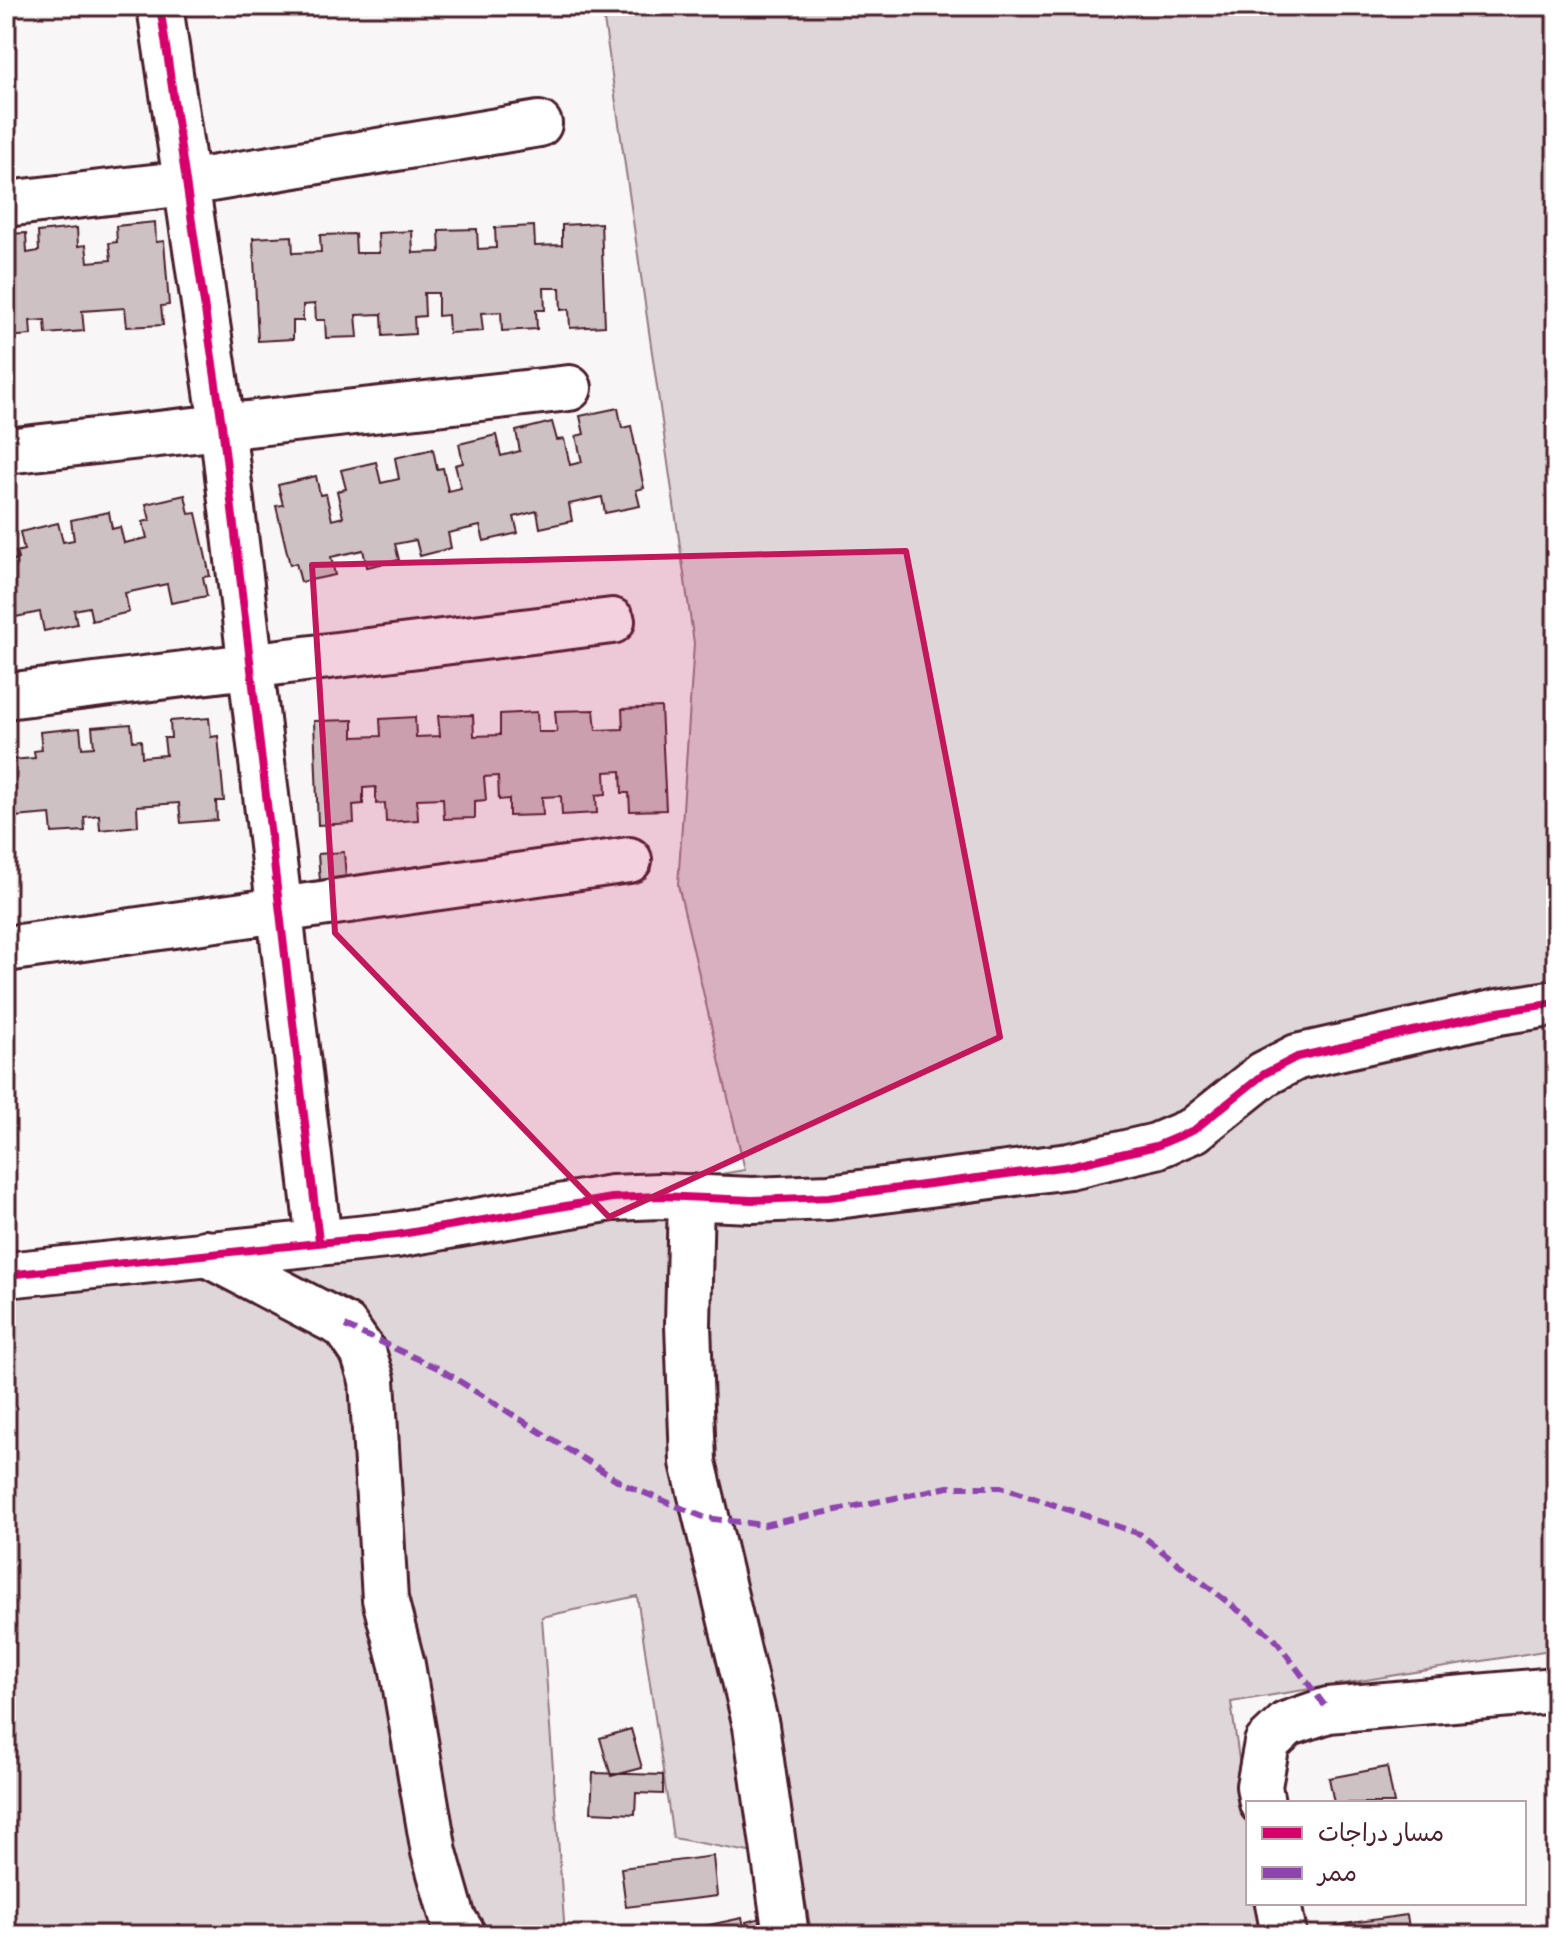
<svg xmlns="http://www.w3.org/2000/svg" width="1562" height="1941" font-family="'Gochi Hand','Playpen Sans Arabic',sans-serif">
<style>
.green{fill:#ded6d9;stroke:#947a82;stroke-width:2}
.building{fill:#cdc1c4;stroke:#4a1f2b;stroke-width:2}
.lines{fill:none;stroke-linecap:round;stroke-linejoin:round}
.minor-casing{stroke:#4a1f2b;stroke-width:50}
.minor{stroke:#fff;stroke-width:44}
.quiet{stroke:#8e44ad;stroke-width:6;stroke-dasharray:12 6;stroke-linecap:butt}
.cycleway-casing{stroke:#fff;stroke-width:13}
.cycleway{stroke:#d6006c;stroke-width:8}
.marked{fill:#c2185b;fill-opacity:0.2;stroke:#c2185b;stroke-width:6;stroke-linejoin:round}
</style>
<rect width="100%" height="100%" fill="#f8f6f7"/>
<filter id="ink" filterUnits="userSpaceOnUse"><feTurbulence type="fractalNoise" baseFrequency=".0125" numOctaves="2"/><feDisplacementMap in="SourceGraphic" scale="16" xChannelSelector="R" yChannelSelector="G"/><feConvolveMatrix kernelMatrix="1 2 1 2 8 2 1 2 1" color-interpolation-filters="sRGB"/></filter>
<g filter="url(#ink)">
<path class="green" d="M 602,6 L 1556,6 L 1556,1649 L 1231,1702 L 1248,1824 L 1248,1903 L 1259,1903 L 1264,1935 L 812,1935 L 798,1861 L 673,1838 L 637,1596 L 542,1617 L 565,1935 L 16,1935 L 6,1868 L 6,1294 L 745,1170 L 678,885 L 694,643 Z"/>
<path class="building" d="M 155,222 L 156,242 L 164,241 L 169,305 L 161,306 L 163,325 L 127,327 L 125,308 L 82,311 L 84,331 L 46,334 L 45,320 L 30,321 L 31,335 L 6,337 L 6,234 L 26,233 L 27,253 L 39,251 L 38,232 L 77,228 L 78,246 L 86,245 L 88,262 L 111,260 L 109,243 L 117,242 L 116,226 Z
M 601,223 L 605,326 L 570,328 L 569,309 L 561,310 L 560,288 L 544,288 L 545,310 L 536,310 L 537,329 L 502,331 L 501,312 L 481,313 L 483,331 L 449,333 L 448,315 L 438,316 L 438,293 L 424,293 L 425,316 L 414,317 L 415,334 L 383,336 L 382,314 L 356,315 L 358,337 L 326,338 L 325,320 L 316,320 L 315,304 L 303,305 L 303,321 L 293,321 L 293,339 L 258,341 L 253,238 L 292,236 L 293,253 L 321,252 L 320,235 L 355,234 L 356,253 L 379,253 L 378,233 L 412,231 L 413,253 L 440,252 L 439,230 L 477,229 L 478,249 L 496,248 L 495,228 L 534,226 L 535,246 L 562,245 L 562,225 Z
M 618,408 L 622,428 L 631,426 L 644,488 L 636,490 L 640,506 L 605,513 L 602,497 L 569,504 L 572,521 L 540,528 L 537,511 L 514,517 L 518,533 L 484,541 L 480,526 L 448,533 L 451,548 L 420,556 L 416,540 L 395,544 L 399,560 L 367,567 L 363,550 L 331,557 L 335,575 L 301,582 L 296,563 L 290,565 L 276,506 L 283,505 L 278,485 L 316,476 L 320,495 L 326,494 L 332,520 L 343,517 L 337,491 L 346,489 L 341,470 L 376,462 L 381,483 L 399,479 L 395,458 L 433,449 L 437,469 L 443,468 L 448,491 L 461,488 L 455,465 L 463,463 L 459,444 L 496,435 L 501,456 L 520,451 L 516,431 L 552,422 L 557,440 L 564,439 L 570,465 L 582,462 L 576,436 L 584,434 L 580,416 Z
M 185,495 L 189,514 L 196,513 L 210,576 L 203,577 L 207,596 L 171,603 L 167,584 L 125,593 L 129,612 L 92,621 L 89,607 L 74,610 L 77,624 L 44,631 L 40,612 L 6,619 L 6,561 L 18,559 L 16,552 L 24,550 L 20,532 L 58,523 L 63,542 L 74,540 L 71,520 L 109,512 L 112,529 L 120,527 L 124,543 L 147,538 L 143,522 L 150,520 L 146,504 Z
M 661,707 L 666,810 L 630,811 L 629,793 L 622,793 L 621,771 L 605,772 L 606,794 L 596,795 L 597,813 L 562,815 L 561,796 L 542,797 L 543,815 L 509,816 L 509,799 L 499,800 L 498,776 L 484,777 L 486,800 L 475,801 L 475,818 L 444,819 L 443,798 L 417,799 L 418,820 L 386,822 L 385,803 L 376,804 L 376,787 L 363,788 L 363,804 L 353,805 L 354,823 L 318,825 L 314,721 L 353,720 L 353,737 L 381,736 L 380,719 L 415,717 L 416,737 L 440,736 L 438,716 L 473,715 L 474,736 L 500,735 L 500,714 L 537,712 L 538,732 L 557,732 L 555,711 L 594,710 L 596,730 L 623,729 L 622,709 Z
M 209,718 L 211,737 L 218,736 L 224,801 L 216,801 L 217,820 L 181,823 L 179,803 L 137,806 L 138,826 L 100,830 L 99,815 L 84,817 L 85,831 L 52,833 L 50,814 L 15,817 L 16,836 L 6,837 L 6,753 L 11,753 L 11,760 L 35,758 L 34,751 L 42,750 L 40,732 L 80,728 L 82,748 L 94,747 L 92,727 L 131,724 L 133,741 L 141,740 L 142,757 L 166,755 L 164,738 L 171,738 L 170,721 Z
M 344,852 L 346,879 L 320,881 L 318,854 Z
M 631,1729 L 642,1768 L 611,1776 L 600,1738 Z
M 1387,1767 L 1394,1803 L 1334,1803 L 1329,1778 Z
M 593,1773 L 663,1775 L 663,1794 L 636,1793 L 635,1814 L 591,1812 Z
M 713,1856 L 717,1896 L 626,1907 L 621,1868 Z
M 777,1914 L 782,1935 L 749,1935 L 746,1922 Z
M 1407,1915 L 1410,1935 L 1339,1935 L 1337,1925 Z
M 742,1918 L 746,1935 L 696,1935 L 695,1928 Z"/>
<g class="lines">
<defs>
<path id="minor" d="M 160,6 L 222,425 L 319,1241
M 6,204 L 187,183 L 539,124
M 6,451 L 569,388
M 6,696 L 612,621
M 6,949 L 629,860
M 691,1197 L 688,1325 L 693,1462 L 756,1726 L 786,1935
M 205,1253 L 345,1326 L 363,1352 L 372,1380 L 385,1599 L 402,1665 L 434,1852 L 453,1919 L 463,1935
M 6,1275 L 396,1235 L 612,1198 L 660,1196 L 752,1200 L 829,1197 L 1069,1166 L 1156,1146 L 1194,1130 L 1264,1074 L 1297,1057 L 1498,1012 L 1556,1003
M 1262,1803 L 1259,1786 L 1267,1743 L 1287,1724 L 1328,1710 L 1556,1690
M 1278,1903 L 1284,1935"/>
</defs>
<use href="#minor" class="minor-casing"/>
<use href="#minor" class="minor"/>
<path class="quiet" d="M 345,1326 L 440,1369 L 625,1485 L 706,1518 L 764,1525 L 948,1487 L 1001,1487 L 1140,1534 L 1274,1638 L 1328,1710"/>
<defs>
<path id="cycleway" d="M 160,6 L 222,425 L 319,1241
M 6,1275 L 396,1235 L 612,1198 L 660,1196 L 752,1200 L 829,1197 L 1069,1166 L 1156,1146 L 1194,1130 L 1264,1074 L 1297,1057 L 1498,1012 L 1556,1003"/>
</defs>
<use href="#cycleway" class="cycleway-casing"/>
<use href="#cycleway" class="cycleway"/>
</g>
</g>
<path class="marked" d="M 906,551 L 1000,1037 L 609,1217 L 335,933 L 312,565 Z"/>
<rect width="1562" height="1941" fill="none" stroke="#fff" stroke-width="32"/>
<rect x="16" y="16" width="1530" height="1909" fill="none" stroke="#4a1f2b" stroke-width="3" filter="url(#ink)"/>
<rect x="1246" y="1801" width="280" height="104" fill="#ffffff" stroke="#b7a5aa" stroke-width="2"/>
<rect x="1262" y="1827" width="40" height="12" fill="#d6006c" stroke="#b7a5aa" stroke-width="2"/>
<text x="1318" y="1841" font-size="24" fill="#4a1f2b">مسار دراجات</text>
<rect x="1262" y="1867" width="40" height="12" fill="#8e44ad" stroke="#b7a5aa" stroke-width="2"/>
<text x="1318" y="1881" font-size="24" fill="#4a1f2b">ممر</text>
</svg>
